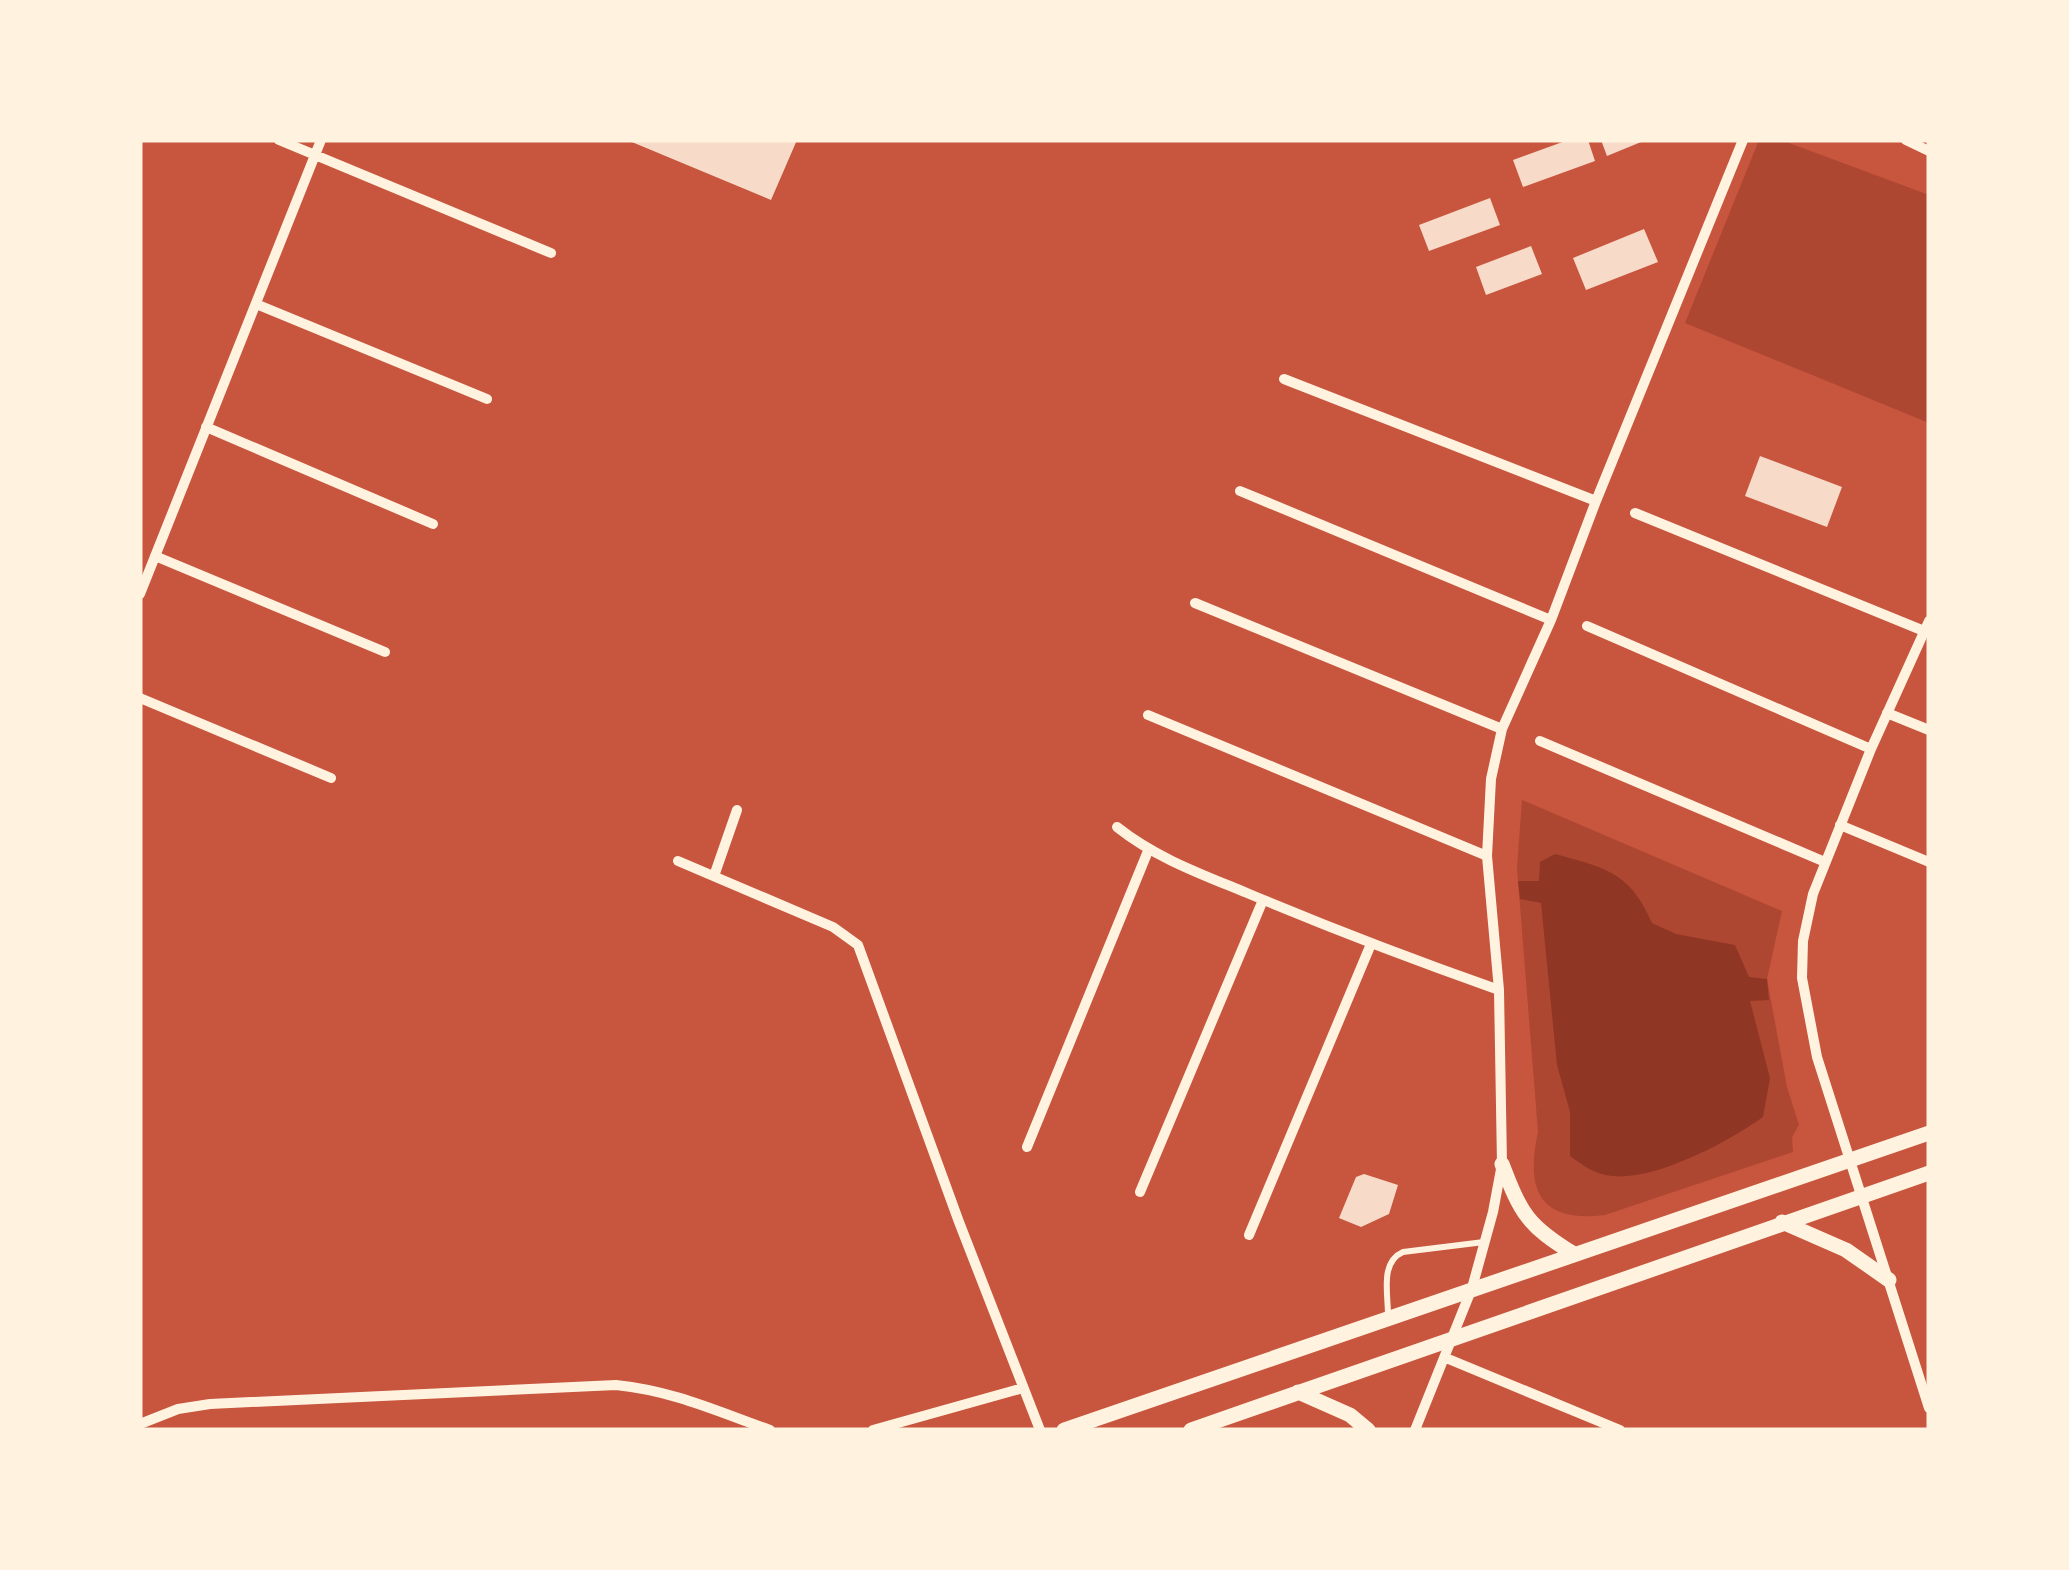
<svg xmlns="http://www.w3.org/2000/svg" width="2069" height="1570" font-family="'DejaVu Sans',sans-serif">
<style>
.green{fill:#ae4732}
.water{fill:#8f3625}
.building{fill:#f7dbc8}
.lines{fill:none;stroke-linecap:round;stroke-linejoin:round}
.service{stroke:#fff3e0;stroke-width:6}
.minor{stroke:#fff3e0;stroke-width:10}
.secondary{stroke:#fff3e0;stroke-width:15}
</style>
<rect width="100%" height="100%" fill="#c8553d"/>
<path class="green" d="M 1759,140 L 1781,140 L 1929,195 L 1929,423 L 1685,323 Z
M 1522,800 L 1782,911 L 1767,979 L 1787,1087 L 1799,1125 L 1792,1137 L 1793,1152 L 1605,1215 C 1540,1223 1525,1191 1538,1132 L 1517,868 Z"/>
<path class="water" d="M 1555,854 C 1606,868 1630,872 1652,923 L 1676,934 L 1735,945 L 1749,977 L 1767,979 L 1769,1000 L 1750,1001 L 1770,1078 L 1763,1117 C 1728,1142 1655,1181 1612,1176 C 1594,1174 1584,1166 1570,1156 L 1570,1112 L 1557,1065 L 1541,903 L 1520,899 L 1518,881 L 1539,881 L 1540,862 Z"/>
<path class="building" d="M 627,140 L 797,140 L 771,200 Z
M 1568,140 L 1588,140 L 1595,161 L 1523,187 L 1513,160 Z
M 1601,140 L 1646,140 L 1607,156 Z
M 1490,198 L 1500,225 L 1429,251 L 1419,225 Z
M 1644,229 L 1658,262 L 1586,290 L 1573,258 Z
M 1531,246 L 1542,274 L 1486,295 L 1476,267 Z
M 1760,456 L 1842,487 L 1827,527 L 1745,496 Z
M 1364,1174 L 1398,1185 L 1389,1214 L 1361,1227 L 1339,1218 L 1356,1177 Z"/>
<g class="lines">
<path class="service" d="M 1388,1315 C 1388,1293 1380,1262 1403,1252 L 1484,1242"/>
<path class="minor" d="M 279,140 L 551,253
M 1906,140 L 1929,151
M 256,304 L 487,399
M 1284,379 L 1596,501
M 206,427 L 433,524
M 1240,491 L 1551,620
M 1635,513 L 1924,631
M 155,556 L 385,652
M 140,594 L 321,140
M 1195,603 L 1502,729
M 1929,621 L 1871,749 L 1813,894 L 1803,941 L 1802,978 L 1817,1057 L 1929,1408
M 1587,626 L 1871,749
M 140,698 L 331,778
M 1887,713 L 1929,730
M 1148,715 L 1487,856
M 1540,741 L 1825,862
M 1840,825 L 1929,862
M 1117,827 C 1156,858 1201,874 1247,893 C 1330,928 1414,960 1499,990
M 678,861 L 833,927 L 858,945 L 959,1222 L 1040,1430
M 714,876 L 737,810
M 1027,1147 L 1148,851
M 1140,1192 L 1263,900
M 1249,1235 L 1371,944
M 1446,1358 L 1620,1430
M 140,1424 L 178,1409 L 210,1404 L 616,1385 C 674,1391 716,1411 770,1430
M 873,1430 L 1023,1388
M 1415,1430 L 1472,1288 L 1493,1212 L 1502,1164 L 1499,990 L 1487,856 L 1491,779 L 1502,729 L 1551,620 L 1596,501 L 1743,140"/>
<path class="secondary" d="M 1502,1164 C 1521,1214 1528,1226 1574,1254
M 1782,1222 L 1846,1250 L 1889,1280
M 1298,1392 L 1350,1415 L 1368,1430
M 1064,1430 L 1929,1133
M 1191,1430 L 1929,1173"/>
</g>
<rect width="2069" height="1570" fill="none" stroke="#fff3e0" stroke-width="285"/>
</svg>
